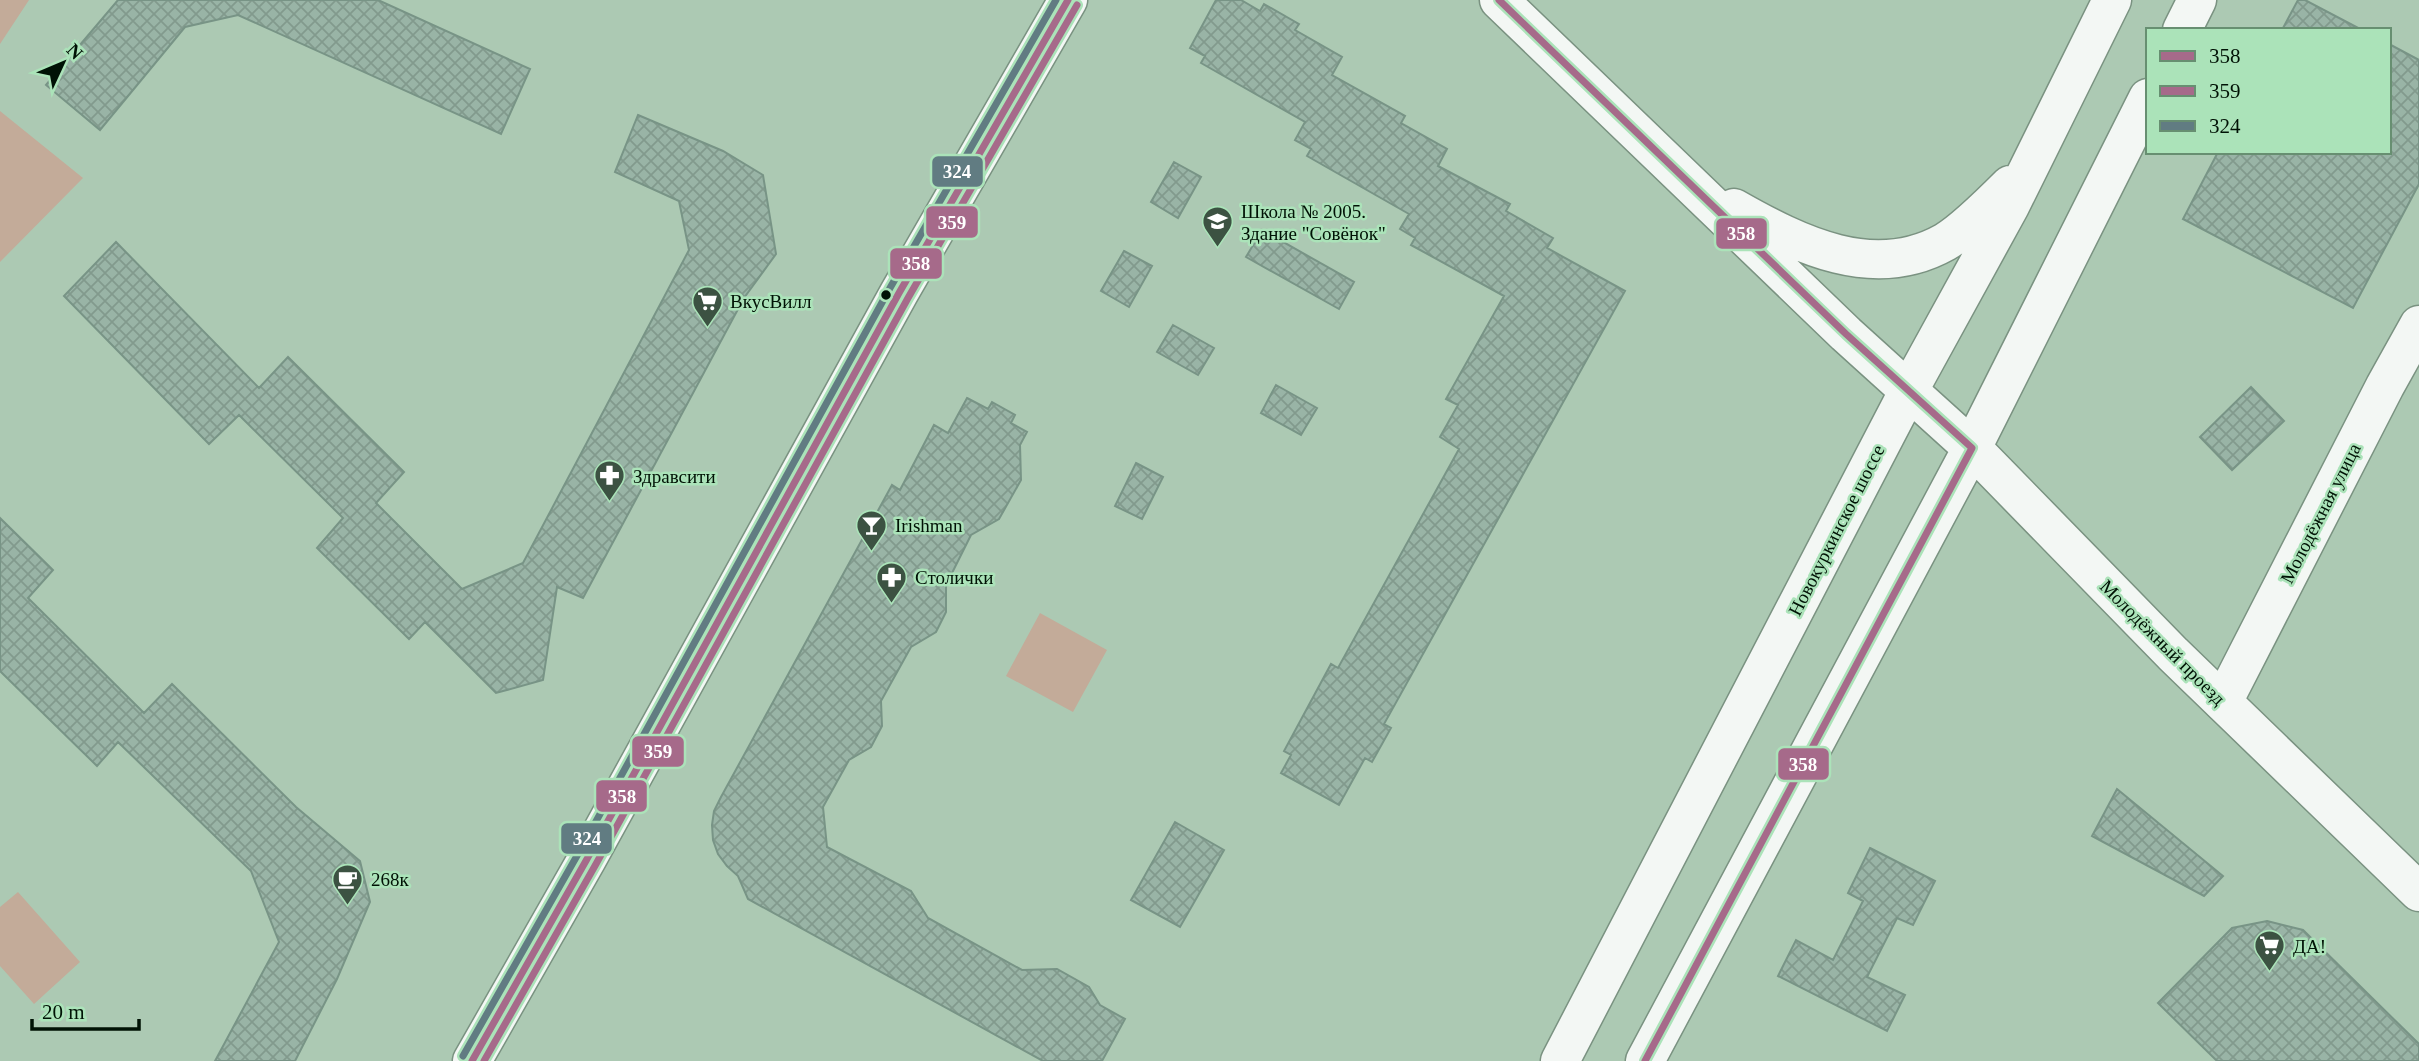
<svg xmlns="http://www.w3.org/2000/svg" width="2419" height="1061" font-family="Georgia,serif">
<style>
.park{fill:#c3ab99}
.building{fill:url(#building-cross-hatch);stroke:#789486;stroke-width:2}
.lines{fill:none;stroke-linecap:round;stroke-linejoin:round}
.street-casing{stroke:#7a9281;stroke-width:41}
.secondary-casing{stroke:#7a9281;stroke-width:41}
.street{stroke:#f3f7f4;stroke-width:38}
.secondary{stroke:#f3f7f4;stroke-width:38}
.bus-1-casing{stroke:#abe3b9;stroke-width:12}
.bus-2-casing{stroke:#abe3b9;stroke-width:12}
.bus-3-casing{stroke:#abe3b9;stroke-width:12}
.bus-1{stroke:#a66a8a;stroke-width:7}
.bus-2{stroke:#a66a8a;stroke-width:7}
.bus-3{stroke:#617c82;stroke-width:7}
.bus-dot{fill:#001205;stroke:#abe3b9;stroke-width:2.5}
.labels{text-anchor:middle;stroke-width:5;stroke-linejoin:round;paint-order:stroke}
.poi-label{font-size:19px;fill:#001205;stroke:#abe3b9;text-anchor:start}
.street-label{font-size:19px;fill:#001205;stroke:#abe3b9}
.line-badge{stroke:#abe3b9;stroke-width:2.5}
.badge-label{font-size:19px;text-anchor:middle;font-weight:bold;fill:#fff}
</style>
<defs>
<pattern id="building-cross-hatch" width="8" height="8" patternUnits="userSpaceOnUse" patternTransform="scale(1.75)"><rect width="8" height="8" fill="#99b4a6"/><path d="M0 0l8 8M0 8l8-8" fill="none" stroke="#829a8d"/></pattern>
</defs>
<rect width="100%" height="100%" fill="#acc9b3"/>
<path class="park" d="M 0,0 L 29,0 L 0,44 Z
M 0,111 L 83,178 L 0,262 Z
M 1040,613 L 1107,650 L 1073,712 L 1006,676 Z
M 18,892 L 80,962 L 34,1004 L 0,966 L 0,907 Z"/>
<path class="building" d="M 118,0 L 378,0 L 530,69 L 501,134 L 238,15 L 185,27 L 100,130 L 46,85 Z
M 1216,0 L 1241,0 L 1260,11 L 1264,4 L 1299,24 L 1295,30 L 1342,57 L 1332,75 L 1405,116 L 1401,123 L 1447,149 L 1438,166 L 1510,204 L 1506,211 L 1553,238 L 1547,248 L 1625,291 L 1384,724 L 1391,728 L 1372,762 L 1365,758 L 1339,805 L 1281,773 L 1291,755 L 1284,751 L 1331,664 L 1338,668 L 1459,449 L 1440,437 L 1458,405 L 1446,399 L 1504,296 L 1411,245 L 1415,238 L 1400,229 L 1409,214 L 1307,156 L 1311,149 L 1295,140 L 1305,122 L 1201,63 L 1205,56 L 1190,48 Z
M 2298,0 L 2305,0 L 2362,30 L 2282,30 Z
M 2389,44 L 2419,60 L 2419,184 L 2353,308 L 2183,219 L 2218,152 L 2389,152 Z
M 638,115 L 723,151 L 763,175 L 776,254 L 744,298 L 583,598 L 557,587 L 543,680 L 496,693 L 425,622 L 409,639 L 317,548 L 343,518 L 239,415 L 209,444 L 64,296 L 116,242 L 259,388 L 288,357 L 404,472 L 376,503 L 462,589 L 523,563 L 689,250 L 679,201 L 615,172 Z
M 1174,162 L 1201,177 L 1178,218 L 1151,202 Z
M 1262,230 L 1354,282 L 1339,309 L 1246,257 Z
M 1124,251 L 1152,266 L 1129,307 L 1101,291 Z
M 1173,325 L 1214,348 L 1198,375 L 1157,352 Z
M 1276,385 L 1317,408 L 1301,435 L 1261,413 Z
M 2251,387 L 2284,421 L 2232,470 L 2200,437 Z
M 967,398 L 988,409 L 992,402 L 1015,415 L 1011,423 L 1027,432 L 1020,445 L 1021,480 L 999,519 L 971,535 L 946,585 L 946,612 L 936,632 L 911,647 L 881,701 L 882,726 L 871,747 L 849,760 L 823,807 L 827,847 L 911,891 L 928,918 L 1022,970 L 1057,969 L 1089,987 L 1100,1005 L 1125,1019 L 1102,1061 L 1043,1061 L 748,899 L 738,876 L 727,866 L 718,854 L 713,840 L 712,825 L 714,811 L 721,797 L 892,485 L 900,490 L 934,425 L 948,433 Z
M 1136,463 L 1163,477 L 1142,519 L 1115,506 Z
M 0,518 L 53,570 L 28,598 L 144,713 L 172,684 L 296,807 L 360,861 L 370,902 L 337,979 L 295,1061 L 215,1061 L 279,942 L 251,871 L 118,742 L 97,766 L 0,671 Z
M 2117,789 L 2223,876 L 2204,896 L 2092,836 Z
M 1175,822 L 1224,850 L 1180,927 L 1131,900 Z
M 1870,848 L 1935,881 L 1913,925 L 1897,918 L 1867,977 L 1905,995 L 1887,1031 L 1778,976 L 1796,940 L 1833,960 L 1863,901 L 1848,893 Z
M 2267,921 L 2303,930 L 2419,1044 L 2419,1061 L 2217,1061 L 2158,1003 L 2232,928 Z"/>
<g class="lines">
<defs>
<path id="street" d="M 2223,702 L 2385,386 L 2419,325
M 472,1061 L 587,859 L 899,293 L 1068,0"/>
<path id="secondary" d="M 1499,0 L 1846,334 L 1972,448 L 2173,654 L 2419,892
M 2182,30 L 2197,0
M 1734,208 C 1799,245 1874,282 1945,242 C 1964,231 1994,201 2010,185
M 1560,1061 L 1909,390 L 2010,206 L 2112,0
M 1645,1061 L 1972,448 L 2148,98"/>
</defs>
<use href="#street" class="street-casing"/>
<use href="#secondary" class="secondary-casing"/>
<use href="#street" class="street"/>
<use href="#secondary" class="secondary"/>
<defs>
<path id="bus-1" d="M 1499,0 L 1846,334 L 1972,448 L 1645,1061
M 472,1061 L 587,859 L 899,293 L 1068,0"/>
<path id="bus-2" d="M 484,1061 L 596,864 L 908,298 L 1077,5"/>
<path id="bus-3" d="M 463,1056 L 578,854 L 890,288 L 1056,0"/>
</defs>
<use href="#bus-1" class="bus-1-casing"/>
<use href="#bus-2" class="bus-2-casing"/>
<use href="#bus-3" class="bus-3-casing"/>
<use href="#bus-1" class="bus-1"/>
<use href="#bus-2" class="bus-2"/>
<use href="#bus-3" class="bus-3"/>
</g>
<defs>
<symbol id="school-pin" viewBox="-11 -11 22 30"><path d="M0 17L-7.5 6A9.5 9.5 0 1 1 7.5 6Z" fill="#3c5242" stroke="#abe3b9"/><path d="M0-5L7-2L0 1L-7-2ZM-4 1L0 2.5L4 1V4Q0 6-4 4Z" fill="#fff"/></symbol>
<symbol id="supermarket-pin" viewBox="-11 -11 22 30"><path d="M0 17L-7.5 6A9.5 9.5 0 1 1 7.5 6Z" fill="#3c5242" stroke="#abe3b9"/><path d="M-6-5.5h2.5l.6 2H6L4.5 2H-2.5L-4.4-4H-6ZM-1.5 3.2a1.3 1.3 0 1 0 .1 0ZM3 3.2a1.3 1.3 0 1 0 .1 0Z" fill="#fff"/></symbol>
<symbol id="pharmacy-pin" viewBox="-11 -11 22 30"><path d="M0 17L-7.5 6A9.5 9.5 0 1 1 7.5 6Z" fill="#3c5242" stroke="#abe3b9"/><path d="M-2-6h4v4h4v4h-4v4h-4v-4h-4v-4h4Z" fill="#fff"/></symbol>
<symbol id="bar-pin" viewBox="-11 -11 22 30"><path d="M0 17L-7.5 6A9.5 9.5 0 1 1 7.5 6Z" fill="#3c5242" stroke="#abe3b9"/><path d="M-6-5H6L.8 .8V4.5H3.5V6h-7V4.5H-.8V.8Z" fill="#fff"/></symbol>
<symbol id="cafe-pin" viewBox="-11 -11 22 30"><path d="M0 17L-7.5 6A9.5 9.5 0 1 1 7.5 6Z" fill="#3c5242" stroke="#abe3b9"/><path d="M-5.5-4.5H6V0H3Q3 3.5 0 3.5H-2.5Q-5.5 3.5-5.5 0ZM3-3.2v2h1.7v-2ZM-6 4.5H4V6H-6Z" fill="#fff"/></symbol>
</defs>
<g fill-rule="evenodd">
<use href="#school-pin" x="1200" y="204" width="35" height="47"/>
<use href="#supermarket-pin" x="690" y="284" width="35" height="47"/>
<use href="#pharmacy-pin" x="592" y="458" width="35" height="47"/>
<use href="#bar-pin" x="854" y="508" width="35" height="47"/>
<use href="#pharmacy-pin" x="874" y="560" width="35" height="47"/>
<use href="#cafe-pin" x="330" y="862" width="35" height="47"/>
<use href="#supermarket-pin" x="2252" y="928" width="35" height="47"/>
</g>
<circle class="bus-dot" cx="886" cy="295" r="6"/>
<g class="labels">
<g class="poi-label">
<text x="1241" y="218">Школа № 2005.<tspan x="1241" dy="22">Здание "Совёнок"</tspan></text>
<text x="730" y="308">ВкусВилл</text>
<text x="633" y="483">Здравсити</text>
<text x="895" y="532">Irishman</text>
<text x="915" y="584">Столички</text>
<text x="371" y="886">268к</text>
<text x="2293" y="953">ДА!</text>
</g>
<g class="street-label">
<text transform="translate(2320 513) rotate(-63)" y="7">Молодёжная улица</text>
<text transform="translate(1836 530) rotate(-63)" y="7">Новокуркинское шоссе</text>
<text transform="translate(2163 642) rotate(45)" y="7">Молодёжный проезд</text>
</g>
</g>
<g class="line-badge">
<rect x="931" y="155" width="53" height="33" rx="7" fill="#617c82"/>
<rect x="925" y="205" width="54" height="34" rx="7" fill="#a66a8a"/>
<rect x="1715" y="217" width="53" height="33" rx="7" fill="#a66a8a"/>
<rect x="889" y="247" width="54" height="33" rx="7" fill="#a66a8a"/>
<rect x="631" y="735" width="54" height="33" rx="7" fill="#a66a8a"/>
<rect x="1777" y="747" width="53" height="34" rx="7" fill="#a66a8a"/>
<rect x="595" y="779" width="53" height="34" rx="7" fill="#a66a8a"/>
<rect x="560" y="822" width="53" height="33" rx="7" fill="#617c82"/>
</g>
<g class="badge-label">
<text x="957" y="178">324</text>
<text x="952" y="229">359</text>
<text x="1741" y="240">358</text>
<text x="916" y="270">358</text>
<text x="658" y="758">359</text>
<text x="1803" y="771">358</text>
<text x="622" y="803">358</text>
<text x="587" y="845">324</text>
</g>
<rect x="2146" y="28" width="245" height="126" fill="#abe3b9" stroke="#678f71" stroke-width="2"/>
<rect x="2160" y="51" width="35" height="10" fill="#a66a8a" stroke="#678f71" stroke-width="2"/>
<text x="2209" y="63" font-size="21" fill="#001205">358</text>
<rect x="2160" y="86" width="35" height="10" fill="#a66a8a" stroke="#678f71" stroke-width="2"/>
<text x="2209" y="98" font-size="21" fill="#001205">359</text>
<rect x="2160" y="121" width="35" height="10" fill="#617c82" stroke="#678f71" stroke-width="2"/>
<text x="2209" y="133" font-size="21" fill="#001205">324</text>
<g transform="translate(63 63) rotate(46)" stroke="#abe3b9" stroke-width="5" paint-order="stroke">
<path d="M0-5L12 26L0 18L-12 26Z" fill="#001205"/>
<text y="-10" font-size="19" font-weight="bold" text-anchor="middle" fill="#001205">N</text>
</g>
<path d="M32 1019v10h107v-10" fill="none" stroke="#001205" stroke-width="3.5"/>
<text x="42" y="1019" font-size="21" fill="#001205" stroke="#abe3b9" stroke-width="5" paint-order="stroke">20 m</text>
</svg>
